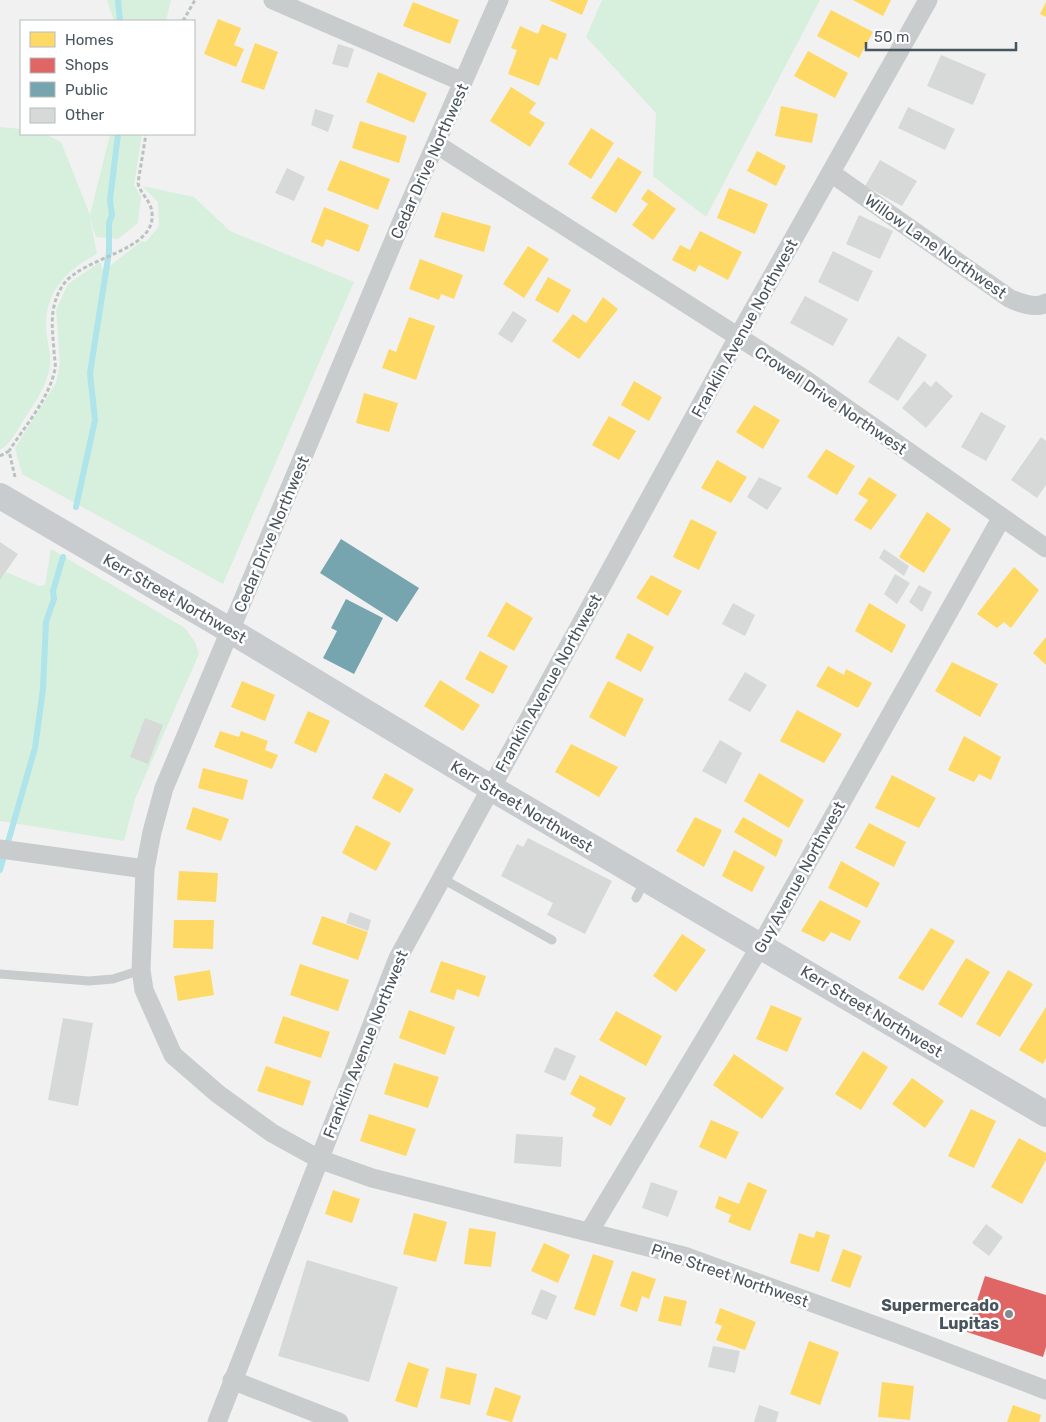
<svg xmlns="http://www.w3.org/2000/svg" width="1046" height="1422" font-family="Rubik,sans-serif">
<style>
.green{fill:#d7efdd}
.homes{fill:#ffd966}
.shops{fill:#e06666}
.public{fill:#76a5af}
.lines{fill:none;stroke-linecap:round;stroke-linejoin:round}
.stream{stroke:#aee4ea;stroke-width:6}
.building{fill:#d7d9d9}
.path{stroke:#b8c3bf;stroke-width:3;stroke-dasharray:4 2.5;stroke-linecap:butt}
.lane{stroke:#c8cccd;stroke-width:9}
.street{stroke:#c8cccd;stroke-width:19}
.secondary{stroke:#c9ccce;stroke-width:26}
.poi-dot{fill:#848c90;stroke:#fff;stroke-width:2}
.labels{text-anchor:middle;stroke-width:5;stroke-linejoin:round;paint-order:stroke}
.street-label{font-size:16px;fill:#49555c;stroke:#fff}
.poi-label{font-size:16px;font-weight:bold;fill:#49555c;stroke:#fff;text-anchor:end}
</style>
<rect width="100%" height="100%" fill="#f1f1f1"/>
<path class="green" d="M 107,0 L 171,0 L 166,21 L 114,21 Z
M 602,0 L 820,0 L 706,217 L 653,176 L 656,113 L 586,37 Z
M 0,127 L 21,129 L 21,134 L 45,134 L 61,142 L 90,215 L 110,134 L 142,134 L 134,185 L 141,197 L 138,223 L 118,239 L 96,237 L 90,218 L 97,254 C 66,270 45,292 46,328 C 47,340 51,354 50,366 C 47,386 34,404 23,421 C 16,432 11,443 0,450 Z
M 142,186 L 194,197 L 230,231 L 354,282 L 223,584 L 22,474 L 15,448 L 56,383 L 60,363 L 56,310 L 68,284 L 100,262 L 103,271 L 142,241 L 146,242 L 159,226 L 158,202 Z
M 51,549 L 185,628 L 195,642 L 199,654 L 135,799 L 124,841 L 0,821 L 0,579 L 6,572 L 39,586 L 45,585 Z"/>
<path class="homes" d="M 549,0 L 588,0 L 582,15 Z
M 853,0 L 891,0 L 883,16 Z
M 413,2 L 459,20 L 450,44 L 403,26 Z
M 1046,2 L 1046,17 L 1040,14 Z
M 831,10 L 873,32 L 859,58 L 817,36 Z
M 218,19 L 241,28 L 234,45 L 244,49 L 236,67 L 204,54 Z
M 542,24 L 567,34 L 557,60 L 550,57 L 539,86 L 508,74 L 517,50 L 511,48 L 520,26 L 538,34 Z
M 255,43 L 278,52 L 264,90 L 241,82 Z
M 808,51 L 848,73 L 835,98 L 794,76 Z
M 378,72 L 427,93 L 414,123 L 366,102 Z
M 511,87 L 536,103 L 529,113 L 545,123 L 530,147 L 490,121 Z
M 781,106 L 818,114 L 812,143 L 775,136 Z
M 360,121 L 407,136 L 399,163 L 352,148 Z
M 591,128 L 614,143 L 591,179 L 568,164 Z
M 757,151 L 786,166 L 776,186 L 747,171 Z
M 618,157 L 642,172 L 616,213 L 591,198 Z
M 340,160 L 390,179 L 378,210 L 327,190 Z
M 729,188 L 768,204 L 755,234 L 717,218 Z
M 648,189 L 676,209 L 653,240 L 632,225 L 648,204 L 641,199 Z
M 324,207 L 369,225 L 359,252 L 326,239 L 323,247 L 311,242 Z
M 442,212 L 491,226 L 484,252 L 434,237 Z
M 700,231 L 742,252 L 728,280 L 699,265 L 695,272 L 672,260 L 680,245 L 690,250 Z
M 528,246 L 549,259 L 524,298 L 503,284 Z
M 420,259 L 463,275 L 454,299 L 441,294 L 439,300 L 409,289 Z
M 548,277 L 571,290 L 558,313 L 535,300 Z
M 603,297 L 618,309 L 579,359 L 552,341 L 573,314 L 586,323 Z
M 409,317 L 435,326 L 416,380 L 382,368 L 389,349 L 396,352 Z
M 634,381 L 662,397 L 649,421 L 621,405 Z
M 364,393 L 398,403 L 389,432 L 356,423 Z
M 754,405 L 780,420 L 763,449 L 736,432 Z
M 609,416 L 636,431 L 619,460 L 592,445 Z
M 826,449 L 855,466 L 837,495 L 807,477 Z
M 717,460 L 747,477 L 731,503 L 701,488 Z
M 869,477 L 897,495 L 871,530 L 854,520 L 868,500 L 858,494 Z
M 927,512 L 951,529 L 924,573 L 899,557 Z
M 691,519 L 717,532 L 699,570 L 673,557 Z
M 1014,567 L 1039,590 L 1011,628 L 1004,622 L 997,628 L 977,614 Z
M 651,575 L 682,591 L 668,616 L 636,598 Z
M 506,602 L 533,618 L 514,651 L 487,636 Z
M 869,603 L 906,625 L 892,653 L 855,631 Z
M 628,633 L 654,647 L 641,672 L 615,658 Z
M 1046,637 L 1046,665 L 1033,653 Z
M 480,651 L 508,666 L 493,694 L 465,679 Z
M 952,662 L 998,684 L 980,717 L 935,691 Z
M 828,666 L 844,675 L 846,669 L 872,683 L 858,708 L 816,686 Z
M 440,680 L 480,705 L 463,731 L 424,706 Z
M 242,681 L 275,695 L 265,721 L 231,707 Z
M 608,681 L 644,699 L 625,737 L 589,717 Z
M 797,710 L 842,734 L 824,763 L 780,741 Z
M 308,711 L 330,721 L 316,753 L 294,743 Z
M 220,731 L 239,737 L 241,731 L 268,741 L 265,750 L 278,755 L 272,769 L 214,747 Z
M 964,736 L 1001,757 L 991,780 L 979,774 L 974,782 L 948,770 Z
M 571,744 L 618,767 L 599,797 L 555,772 Z
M 203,768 L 248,780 L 243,800 L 198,788 Z
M 385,773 L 414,789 L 400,813 L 372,798 Z
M 759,773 L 804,800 L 789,828 L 744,801 Z
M 892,775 L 936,798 L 919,828 L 875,808 Z
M 193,807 L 229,819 L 221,841 L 186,829 Z
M 695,817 L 722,830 L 704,867 L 676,851 Z
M 743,817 L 783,840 L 776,857 L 734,832 Z
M 869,823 L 906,842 L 894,867 L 855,848 Z
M 356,825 L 391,843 L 376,871 L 342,853 Z
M 734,850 L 765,867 L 752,892 L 722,876 Z
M 841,861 L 880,883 L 867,908 L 828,888 Z
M 179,871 L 218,873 L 216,902 L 177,900 Z
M 820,900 L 861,921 L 850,941 L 831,932 L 824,942 L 801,931 Z
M 322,916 L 368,932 L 358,960 L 312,944 Z
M 174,920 L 214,920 L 213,949 L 173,948 Z
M 931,928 L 955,941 L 923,991 L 898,978 Z
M 682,934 L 706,950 L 676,992 L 653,976 Z
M 966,958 L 990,972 L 962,1018 L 938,1004 Z
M 441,961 L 486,976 L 479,997 L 457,989 L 454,1000 L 430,992 Z
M 300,964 L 349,980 L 338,1011 L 290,995 Z
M 210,970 L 214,995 L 178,1001 L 174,976 Z
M 1008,970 L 1033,984 L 1000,1037 L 976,1024 Z
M 771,1005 L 802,1018 L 787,1052 L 756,1039 Z
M 1046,1007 L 1046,1058 L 1043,1064 L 1019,1050 Z
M 409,1010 L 455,1027 L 445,1055 L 399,1038 Z
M 616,1011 L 662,1036 L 646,1066 L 599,1040 Z
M 283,1016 L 330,1032 L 321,1058 L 274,1043 Z
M 863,1051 L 888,1067 L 861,1110 L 835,1094 Z
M 734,1054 L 784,1088 L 762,1119 L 713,1085 Z
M 394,1063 L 439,1077 L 428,1108 L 384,1094 Z
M 266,1066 L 311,1081 L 303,1106 L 257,1091 Z
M 580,1075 L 626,1098 L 611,1126 L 592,1116 L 596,1108 L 570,1094 Z
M 912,1078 L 944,1101 L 925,1128 L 892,1104 Z
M 971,1109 L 996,1121 L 974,1168 L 948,1156 Z
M 369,1114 L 416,1129 L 406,1156 L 360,1141 Z
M 711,1120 L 739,1132 L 726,1159 L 699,1147 Z
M 1019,1138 L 1046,1153 L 1046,1160 L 1022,1204 L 991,1187 Z
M 748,1182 L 767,1190 L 750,1231 L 728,1222 L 731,1215 L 715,1208 L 719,1196 L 739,1204 Z
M 333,1190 L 360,1199 L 352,1223 L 325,1214 Z
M 414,1213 L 447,1222 L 436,1262 L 403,1254 Z
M 469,1228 L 496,1232 L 491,1267 L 464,1264 Z
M 816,1231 L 830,1235 L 819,1272 L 790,1263 L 799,1233 L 814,1238 Z
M 544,1243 L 570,1255 L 558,1283 L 531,1271 Z
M 843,1249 L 862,1256 L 850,1288 L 831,1281 Z
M 593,1254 L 614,1261 L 595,1316 L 574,1309 Z
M 632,1271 L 656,1279 L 649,1299 L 642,1296 L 637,1312 L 620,1306 Z
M 664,1296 L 687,1301 L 681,1326 L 658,1321 Z
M 720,1308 L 756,1322 L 745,1350 L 716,1340 L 722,1326 L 715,1323 Z
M 809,1341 L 839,1352 L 820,1405 L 790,1394 Z
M 408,1362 L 429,1369 L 417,1408 L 395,1401 Z
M 446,1367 L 477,1374 L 470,1405 L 440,1398 Z
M 882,1382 L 914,1386 L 910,1420 L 878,1417 Z
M 495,1387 L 521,1396 L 512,1422 L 486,1415 Z
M 1013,1405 L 1041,1415 L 1039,1422 L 1007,1422 Z"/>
<path class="shops" d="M 985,1276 L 1046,1295 L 1046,1347 L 1043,1357 L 967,1332 Z"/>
<path class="public" d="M 341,539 L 419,588 L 397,622 L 320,573 Z
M 346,599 L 383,618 L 354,674 L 323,658 L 337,631 L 331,628 Z"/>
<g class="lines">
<path class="stream" d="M 118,0 L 120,21
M 76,507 L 95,420 L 90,373 L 109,252 L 109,223 L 112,215 L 110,200 L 118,134
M 0,870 L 35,748 L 43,689 L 46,622 L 54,599 L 53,591 L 63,557"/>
</g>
<path class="building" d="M 338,44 L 354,49 L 348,68 L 332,64 Z
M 941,55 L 986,74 L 973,105 L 927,86 Z
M 908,107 L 955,129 L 945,150 L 898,128 Z
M 315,109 L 334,115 L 328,132 L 311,125 Z
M 880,160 L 917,181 L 902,206 L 865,186 Z
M 287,168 L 305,177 L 294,201 L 275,193 Z
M 859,215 L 893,231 L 880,259 L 846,244 Z
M 833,251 L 873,271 L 858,302 L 818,282 Z
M 805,296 L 848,319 L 833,346 L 790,323 Z
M 513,311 L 527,320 L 512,343 L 498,334 Z
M 898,336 L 927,355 L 898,401 L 868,382 Z
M 924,381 L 931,387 L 936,381 L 953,396 L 926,428 L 902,408 Z
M 981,412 L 1006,426 L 986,461 L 961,447 Z
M 1041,437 L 1046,441 L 1046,485 L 1037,498 L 1011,480 Z
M 759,477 L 782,488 L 767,510 L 747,497 Z
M 0,542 L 18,554 L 0,580 Z
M 884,549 L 909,566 L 904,576 L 879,558 Z
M 895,574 L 910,583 L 897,604 L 884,594 Z
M 919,585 L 932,592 L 922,612 L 909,602 Z
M 733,603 L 755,615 L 745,636 L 722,624 Z
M 745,672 L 767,685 L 750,712 L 728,700 Z
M 145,718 L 163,725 L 148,764 L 130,757 Z
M 720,740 L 742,753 L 726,784 L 702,771 Z
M 528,838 L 612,881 L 585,934 L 547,915 L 553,903 L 501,876 L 517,844 L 523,847 Z
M 350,912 L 371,920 L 368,931 L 346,923 Z
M 63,1018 L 93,1023 L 78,1106 L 48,1100 Z
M 555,1047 L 576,1056 L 565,1081 L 544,1072 Z
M 516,1134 L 563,1137 L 561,1167 L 514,1163 Z
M 651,1182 L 678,1191 L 668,1217 L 642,1208 Z
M 986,1224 L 1003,1237 L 989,1256 L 972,1243 Z
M 307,1260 L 398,1287 L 369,1382 L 278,1356 Z
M 541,1289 L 557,1296 L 547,1320 L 531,1314 Z
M 713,1346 L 740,1351 L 735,1373 L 708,1367 Z
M 759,1405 L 779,1412 L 776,1422 L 754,1422 Z"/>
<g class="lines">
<path class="path" d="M 183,21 L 195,0
M 0,456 L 9,451
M 15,477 L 9,451 C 25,426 49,399 55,369 C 56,363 54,357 54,350 C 52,327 49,306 63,285 C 83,256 156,252 152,213 C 151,200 140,194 138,183 L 146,134"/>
<path class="lane" d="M 450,883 L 552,940
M 636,898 L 645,881
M 0,974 L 89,981 L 113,979 L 141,970"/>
<path class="street" d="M 273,0 L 463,82
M 499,0 L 404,216 L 164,788 L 152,832 L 145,869 L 141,970 L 144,990 L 173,1055 L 218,1094 L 272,1133 L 319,1159 L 372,1178 L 684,1256 L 901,1335 L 1046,1390
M 436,144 L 806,380 L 1046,548
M 831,173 L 1009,298 C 1019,303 1036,309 1046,303
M 0,849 L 145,869
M 589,1232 L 761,945 L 1002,517
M 232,1380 L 339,1422
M 217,1422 L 398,958 L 738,337 L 928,0"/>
<path class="secondary" d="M 0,496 L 231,631 L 498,792 L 1046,1114"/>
</g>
<circle class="poi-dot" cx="1009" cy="1314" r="5"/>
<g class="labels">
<g class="street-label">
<text transform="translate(429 161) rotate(-66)" y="6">Cedar Drive Northwest</text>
<text transform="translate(936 246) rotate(35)" y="6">Willow Lane Northwest</text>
<text transform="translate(744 328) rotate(-61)" y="6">Franklin Avenue Northwest</text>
<text transform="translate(831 400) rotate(34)" y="6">Crowell Drive Northwest</text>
<text transform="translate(271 534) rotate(-67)" y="6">Cedar Drive Northwest</text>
<text transform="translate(175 598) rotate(30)" y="6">Kerr Street Northwest</text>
<text transform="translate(548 683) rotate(-61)" y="6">Franklin Avenue Northwest</text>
<text transform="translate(522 806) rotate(31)" y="6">Kerr Street Northwest</text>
<text transform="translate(799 877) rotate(-61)" y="6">Guy Avenue Northwest</text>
<text transform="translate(872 1011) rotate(31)" y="6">Kerr Street Northwest</text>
<text transform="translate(365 1044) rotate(-68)" y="6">Franklin Avenue Northwest</text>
<text transform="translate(730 1275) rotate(19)" y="6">Pine Street Northwest</text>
</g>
<g class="poi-label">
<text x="999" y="1311">Supermercado<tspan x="999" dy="18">Lupitas</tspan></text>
</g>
</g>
<rect x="20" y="20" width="175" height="115" fill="#ffffff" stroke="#b6bbbe"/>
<rect x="30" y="32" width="25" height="15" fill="#ffd966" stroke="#b6bbbe"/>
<text x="65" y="45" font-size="15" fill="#49555c">Homes</text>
<rect x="30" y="58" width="25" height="15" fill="#e06666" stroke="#b6bbbe"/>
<text x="65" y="70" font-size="15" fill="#49555c">Shops</text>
<rect x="30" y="82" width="25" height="15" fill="#76a5af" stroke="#b6bbbe"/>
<text x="65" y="95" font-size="15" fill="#49555c">Public</text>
<rect x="30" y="108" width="25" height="15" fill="#d7d9d9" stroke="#b6bbbe"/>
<text x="65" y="120" font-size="15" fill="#49555c">Other</text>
<path d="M866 42v8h150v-8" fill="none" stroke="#49555c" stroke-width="2.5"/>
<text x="874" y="42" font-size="15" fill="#49555c" stroke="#ffffff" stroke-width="4" paint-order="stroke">50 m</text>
</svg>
